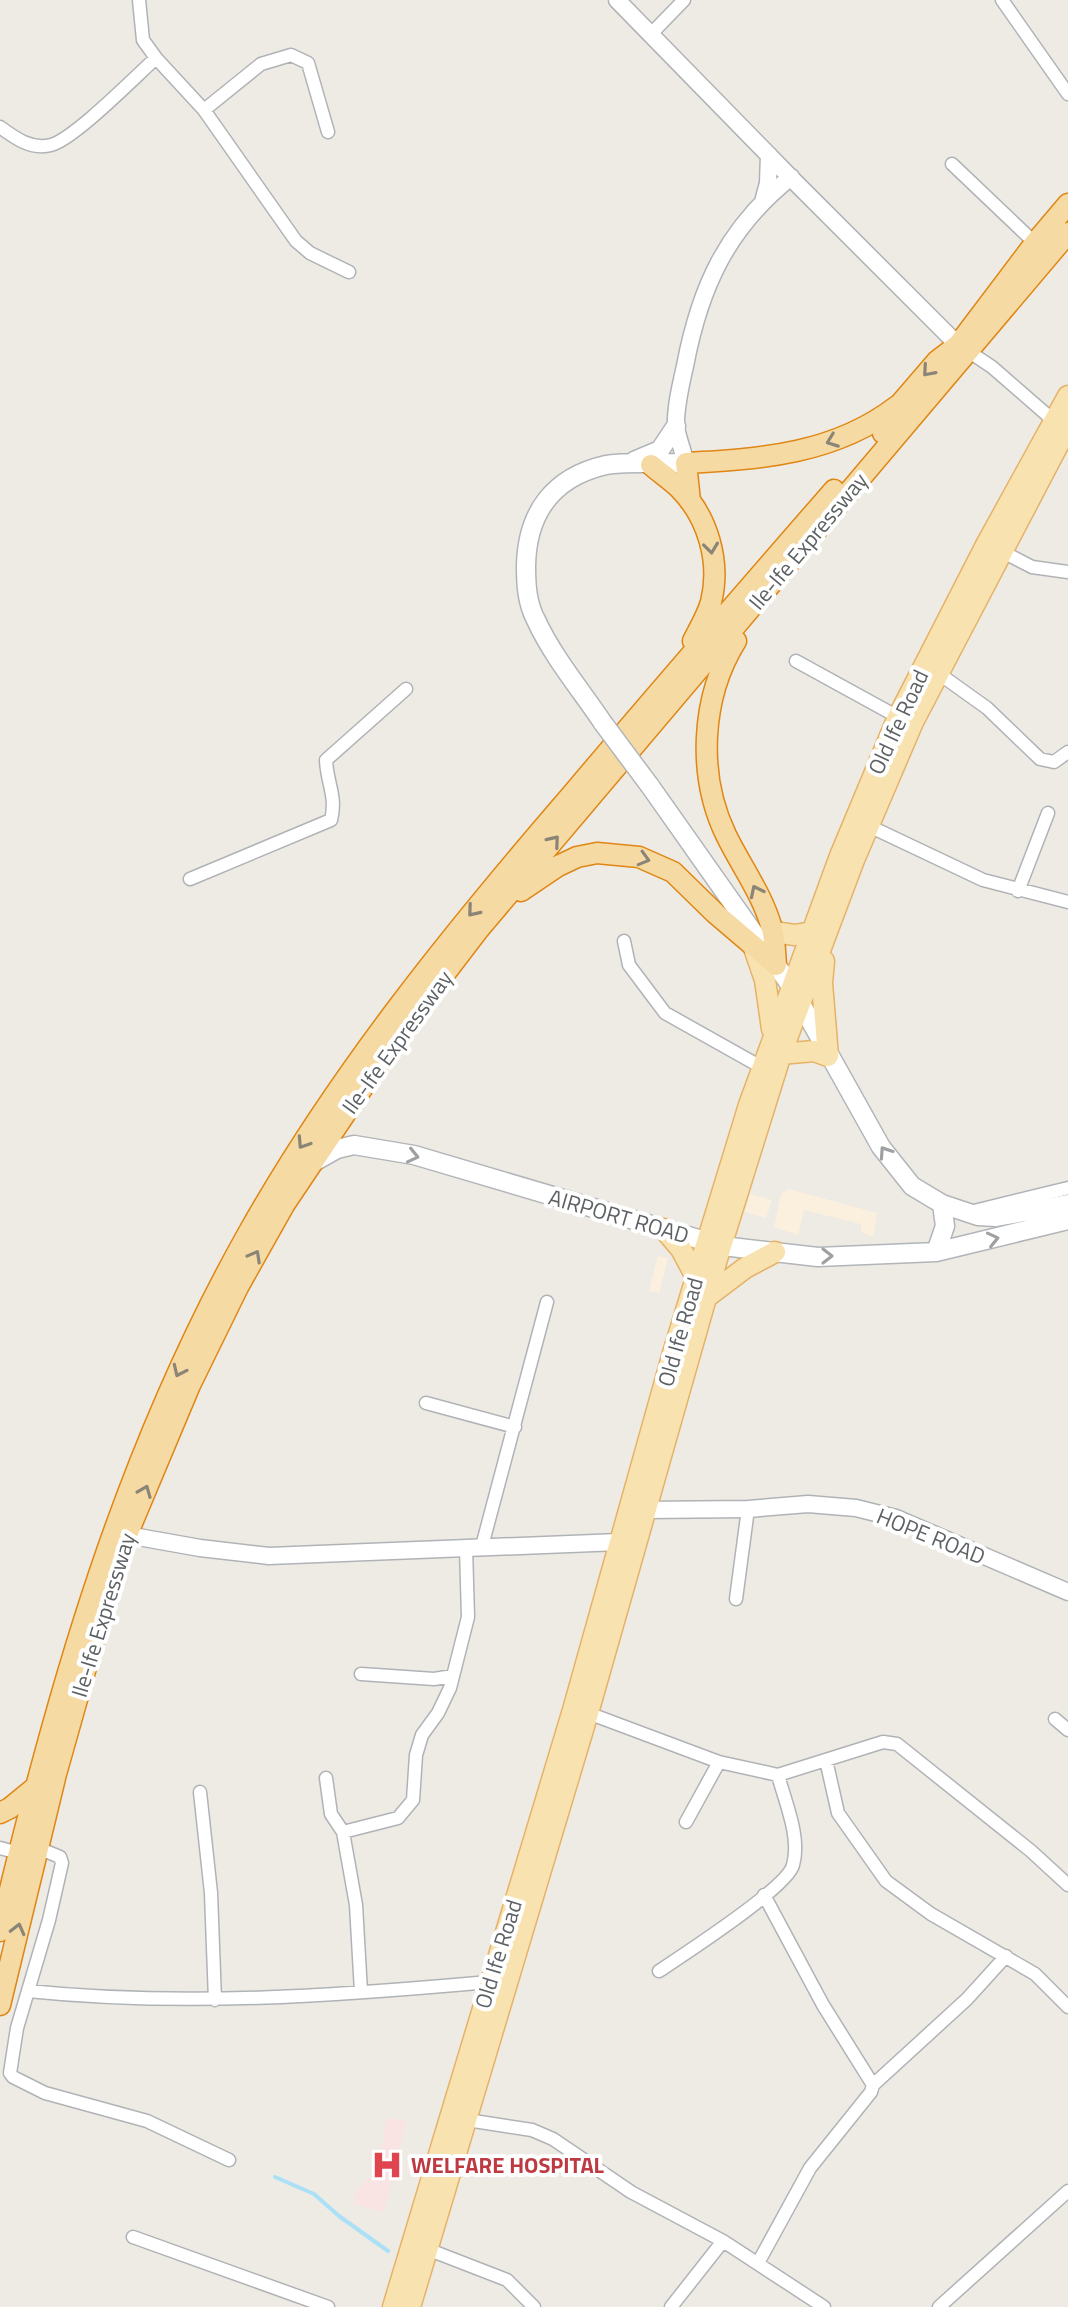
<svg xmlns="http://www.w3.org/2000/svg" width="1068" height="2307" font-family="'Titillium Web',sans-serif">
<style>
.commercial{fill:#fbf0dd}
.medical{fill:#f9e3e3}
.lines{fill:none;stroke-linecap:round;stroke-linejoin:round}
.stream{stroke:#abe0f7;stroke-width:4}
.minor-casing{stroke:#b0b3b6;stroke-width:15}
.tertiary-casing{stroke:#b0b3b6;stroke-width:19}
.secondary-casing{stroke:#b1b5b8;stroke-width:21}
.primary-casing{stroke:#e5b267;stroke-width:23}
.trunk-casing{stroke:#df8614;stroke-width:23}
.minor{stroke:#fff;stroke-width:12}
.tertiary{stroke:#fff;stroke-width:16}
.secondary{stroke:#fff;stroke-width:18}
.primary{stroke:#f8e3b0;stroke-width:20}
.trunk{stroke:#f6daa3;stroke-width:20}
.secondary-bridge-casing{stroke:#b1b5b8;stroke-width:21;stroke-linecap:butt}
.secondary-bridge{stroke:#fff;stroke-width:18}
.oneway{stroke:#8b8577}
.oneway2{stroke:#9ea0a2}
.labels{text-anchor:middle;stroke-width:8;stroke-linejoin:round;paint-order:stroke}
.street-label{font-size:22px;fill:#5d6164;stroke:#fff}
.health-label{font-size:22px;font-weight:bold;fill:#be3a42;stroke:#fff;text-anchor:start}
</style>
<rect width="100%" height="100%" fill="#eeebe5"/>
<path class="commercial" d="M 788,1189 L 877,1213 L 873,1237 L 861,1232 L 861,1224 L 804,1210 L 798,1235 L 774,1227 L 781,1194 Z
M 750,1194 L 772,1200 L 766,1218 L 745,1212 Z
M 658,1256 L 668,1258 L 659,1293 L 649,1291 Z"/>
<path class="medical" d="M 387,2117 L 406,2122 L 384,2213 L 353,2203 L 358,2186 L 362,2188 L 367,2178 L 373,2179 L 385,2134 L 383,2131 Z"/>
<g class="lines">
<path class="stream" d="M 275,2177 L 314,2194 L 339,2216 L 388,2251"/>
<defs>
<path id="minor" d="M 139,0 L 143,40 L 156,58 L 204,110 L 296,241 L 310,253 L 349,272
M 1002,0 L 1068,94
M 650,35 L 684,0
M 204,110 L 261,64 L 291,55 L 308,63 L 328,132
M 0,127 C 15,138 31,150 51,145 C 74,139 135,77 156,58
M 952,164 L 1035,243
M 968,351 L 992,367 L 1054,421
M 1001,551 L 1032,567 L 1068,572
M 796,661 L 898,717
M 938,673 L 987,708 L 1040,759 L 1054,762 L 1068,752
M 869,826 L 983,880 L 1068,902
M 190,879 L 331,820 C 337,796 327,784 326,760 L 406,689
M 1018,891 L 1048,813
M 624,941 L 629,965 L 665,1013 L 763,1068
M 974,1211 L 1068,1188
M 426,1403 L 515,1427
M 482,1546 L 547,1302
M 736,1599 L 748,1509
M 361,1674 L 434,1679 L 453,1676
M 588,1713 L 719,1762 L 778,1775 L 883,1742 L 897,1744 L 1031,1851 L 1068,1885
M 1055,1719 L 1068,1730
M 826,1760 L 838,1813 L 886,1881 L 931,1914 L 1035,1974 L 1068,2007
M 326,1778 L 331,1814 L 343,1832 L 356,1905 L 361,1992
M 200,1792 L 211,1893 L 215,2000
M 686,1822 L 719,1762
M 343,1832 L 398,1818 L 413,1800 L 416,1755 L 422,1735 L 438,1713 L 450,1688 L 468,1617 L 466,1548
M 0,1848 L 19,1853
M 38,1848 L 60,1857 L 62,1863 L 49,1920 L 17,2028 L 10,2073 L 13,2077 L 45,2093 L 147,2121 L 229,2160
M 659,1971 C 683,1955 788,1887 793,1865 C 801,1837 785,1802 778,1775
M 28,1991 C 184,2007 333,1996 489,1982
M 873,2085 L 967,1999 L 1006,1956
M 467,2120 L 532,2130 L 553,2139 L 631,2192 L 723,2241 L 824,2307
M 133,2237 L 328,2307
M 427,2249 L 507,2280 L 534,2307
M 758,2263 L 810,2168 L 871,2092 L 873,2085 L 823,2005 L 764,1895
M 671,2307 L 723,2241
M 939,2307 L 1068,2191"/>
<path id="tertiary" d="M 617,0 L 795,182 L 958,345
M 764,198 L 768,183 L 769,155
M 686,463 C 683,451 678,439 676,427 C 675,408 681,384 685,366 C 700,287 727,228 791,177
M 644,1510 L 748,1509 L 808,1504 L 856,1508 L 896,1518 L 1068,1592
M 127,1535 L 200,1548 L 269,1556 L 619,1542"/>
<path id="secondary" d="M 634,461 L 660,450 L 676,426
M 603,723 C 581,690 553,657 536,620 C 527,603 526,585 526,566 C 527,513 553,477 606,465 C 626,461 663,464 686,463
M 650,786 L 791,986 L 881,1147 L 912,1186 L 942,1204 L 978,1216 L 996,1217 L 1068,1204
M 312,1163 L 337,1149 L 354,1145 L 414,1155 L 722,1246 L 818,1257 L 936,1252 L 1068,1220
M 936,1252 L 945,1226 L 942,1204"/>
<path id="primary" d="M 773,932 L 795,935 L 812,932
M 754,948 L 765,980 L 772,1029
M 769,1055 L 814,1051 L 828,1056 L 822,983 L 824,961
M 664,1229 L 681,1249 L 696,1277
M 708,1296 L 745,1268 L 775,1252
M 393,2307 L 573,1710 L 673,1353 L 749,1105 L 840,856 L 898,717 L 986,545 L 1068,396
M 410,2307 L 588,1713 L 717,1259 L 781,1054 L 854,860 L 913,722 L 1068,426"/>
<path id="trunk" d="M 883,433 L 897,417 L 900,404 L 937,361 L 958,345 L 1035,243 L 1068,204
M 651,465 C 660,473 671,480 679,488 C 708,517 721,562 711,602 C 707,616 699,629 693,641
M 690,501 L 686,463 C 761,459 835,454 897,406
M 736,641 C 701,697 697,775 726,835 C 741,866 763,895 772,929 C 775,940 775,953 776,965
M 521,891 L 558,866 L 577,857 L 597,853 L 639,857 L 673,872 L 716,914 L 776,965
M 0,1813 L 10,1808 L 38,1785
M 0,1931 C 57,1690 124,1455 246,1237 C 336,1076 453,932 573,793 C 659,691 746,591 834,490
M 0,2005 L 56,1774 L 100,1618 L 127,1535 L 190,1385 L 238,1287 L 284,1205 L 398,1035 L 479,929 L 1068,233"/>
</defs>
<use href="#minor" class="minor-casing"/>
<use href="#tertiary" class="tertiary-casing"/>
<use href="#secondary" class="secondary-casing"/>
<use href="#primary" class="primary-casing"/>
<use href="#trunk" class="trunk-casing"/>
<use href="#minor" class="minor"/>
<use href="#tertiary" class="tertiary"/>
<use href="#secondary" class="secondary"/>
<use href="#primary" class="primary"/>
<use href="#trunk" class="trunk"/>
<defs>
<path id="secondary-bridge" d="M 603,723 L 650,786"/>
</defs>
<use href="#secondary-bridge" class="secondary-bridge-casing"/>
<use href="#secondary-bridge" class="secondary-bridge"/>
</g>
<defs><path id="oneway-chevron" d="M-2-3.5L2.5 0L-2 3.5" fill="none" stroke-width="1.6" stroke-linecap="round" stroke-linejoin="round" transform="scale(2)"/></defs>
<g class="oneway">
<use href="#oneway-chevron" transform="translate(928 371) rotate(131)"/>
<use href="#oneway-chevron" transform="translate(832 441) rotate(159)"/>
<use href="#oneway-chevron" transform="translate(711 548) rotate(83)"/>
<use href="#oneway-chevron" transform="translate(554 841) rotate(-50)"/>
<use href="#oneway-chevron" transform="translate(644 859) rotate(16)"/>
<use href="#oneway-chevron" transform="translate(756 891) rotate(-116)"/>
<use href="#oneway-chevron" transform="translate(473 911) rotate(130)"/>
<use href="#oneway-chevron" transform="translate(303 1143) rotate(123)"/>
<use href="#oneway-chevron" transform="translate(255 1256) rotate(-61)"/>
<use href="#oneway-chevron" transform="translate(179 1371) rotate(115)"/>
<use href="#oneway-chevron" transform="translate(145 1491) rotate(-68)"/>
<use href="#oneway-chevron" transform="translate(18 1929) rotate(-76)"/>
</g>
<g class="oneway2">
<use href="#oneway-chevron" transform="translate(885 1152) rotate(-124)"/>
<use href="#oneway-chevron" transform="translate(413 1156) rotate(13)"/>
<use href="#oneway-chevron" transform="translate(993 1239) rotate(-13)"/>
<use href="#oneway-chevron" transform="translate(827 1256)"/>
</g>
<defs>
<symbol id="hospital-bare" viewBox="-9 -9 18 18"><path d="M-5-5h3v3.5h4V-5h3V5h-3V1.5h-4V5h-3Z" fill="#e0444e" stroke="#fff" stroke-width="2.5" paint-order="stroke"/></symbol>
</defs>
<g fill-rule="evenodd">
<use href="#hospital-bare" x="365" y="2143" width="44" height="44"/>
</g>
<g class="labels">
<g class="street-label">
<text transform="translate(808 541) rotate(-50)" y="8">Ile-Ife Expressway</text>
<text transform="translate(898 722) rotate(-65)" y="8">Old Ife Road</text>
<text transform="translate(397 1042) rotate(-54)" y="8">Ile-Ife Expressway</text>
<text transform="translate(619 1216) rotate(16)" y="8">AIRPORT ROAD</text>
<text transform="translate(680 1332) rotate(-74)" y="8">Old Ife Road</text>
<text transform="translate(931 1536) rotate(22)" y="8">HOPE ROAD</text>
<text transform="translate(103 1615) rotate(-73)" y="8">Ile-Ife Expressway</text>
<text transform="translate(498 1954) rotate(-73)" y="8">Old Ife Road</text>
</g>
<g class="health-label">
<text x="411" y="2173">WELFARE HOSPITAL</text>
</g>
</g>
</svg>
